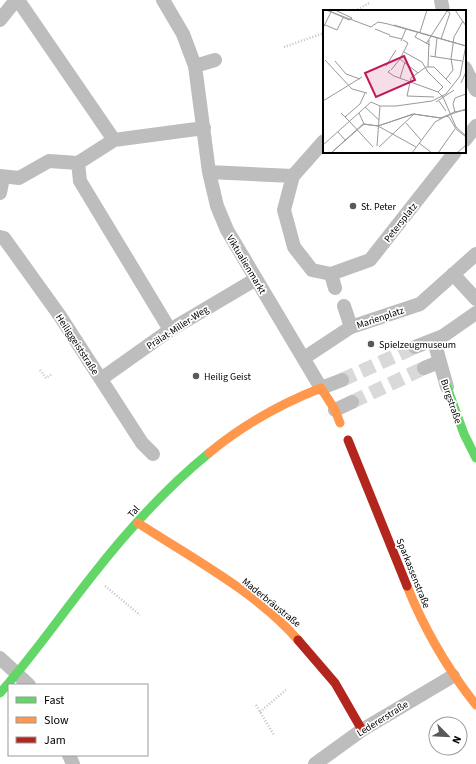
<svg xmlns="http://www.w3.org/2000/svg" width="476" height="764" font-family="'Source Sans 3',sans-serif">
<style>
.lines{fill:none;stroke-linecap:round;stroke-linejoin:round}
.street-tunnel{stroke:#d9d9d9;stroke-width:14;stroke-dasharray:14 7;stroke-linecap:butt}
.path{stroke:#c2c2c2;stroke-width:2.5;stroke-dasharray:1 2;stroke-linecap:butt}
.street{stroke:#bdbdbd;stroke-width:14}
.fast{stroke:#63d668;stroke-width:9}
.slow{stroke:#ff974d;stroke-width:9}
.jam{stroke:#b3261e;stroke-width:9}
.poi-dot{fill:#595959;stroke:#fff;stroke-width:1.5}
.labels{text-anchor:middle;stroke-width:3.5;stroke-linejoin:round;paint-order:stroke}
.poi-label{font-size:10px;fill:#000;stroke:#fff;text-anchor:start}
.street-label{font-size:10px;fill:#000;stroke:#fff}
.inset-road{fill:none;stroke:#999;stroke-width:1}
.view{fill:#c2185b;fill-opacity:0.15;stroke:#c2185b;stroke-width:2}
.inset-edge{fill:none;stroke:#000;stroke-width:2}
</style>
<rect width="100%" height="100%" fill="#fff"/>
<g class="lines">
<path class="street-tunnel" d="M 342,380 L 415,347
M 352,402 L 424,368"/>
<path class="path" d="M 355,11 L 369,3
M 284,47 L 324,33
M 40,370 L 46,378 L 52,374
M 105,586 L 140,615
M 256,705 L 274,735
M 260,712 L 287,689"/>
<path class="street" d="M 18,0 L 114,140
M 163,0 L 183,34 L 195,66 L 209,172 L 217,206 L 227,230 L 321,388 L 342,380
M 441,0 L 443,11
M 0,20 L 16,0
M 195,66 L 215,60
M 465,68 L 476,90
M 465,140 L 476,126
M 324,141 L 293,176 L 284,210 L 294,247 L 312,270 L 331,274 L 335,288
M 78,163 L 80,181 L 170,330
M 209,172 L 293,176
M 0,176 L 19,178 L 49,161 L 78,163 L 114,140 L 204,128
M 0,193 L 3,178
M 0,237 L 4,238 L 60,316 L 142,443 L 153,454
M 331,274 L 370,260 L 455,152
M 453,274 L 476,299
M 344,306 L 351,327
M 434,341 L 447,387
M 415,347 L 443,336 L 476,313
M 304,358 L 351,327 L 420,304 L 476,254
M 424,368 L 439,362
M 101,379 L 170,330 L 256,279
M 335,410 L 352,402
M 0,658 L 29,685
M 69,755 L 73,764
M 315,764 L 362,730 L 453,676"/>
<path class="fast" d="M 447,387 L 464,434 L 476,458
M 0,693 C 33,656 61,615 92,576 C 127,531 165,489 209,453"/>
<path class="slow" d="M 209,453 C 243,425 280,404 321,388 L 335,410 L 340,423
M 138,523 C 190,557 258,593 298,640
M 407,586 C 425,631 446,667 476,705"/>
<path class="jam" d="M 348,440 L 407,586
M 298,640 L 335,683 L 362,730"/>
</g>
<g class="poi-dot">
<circle cx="353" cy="206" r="4"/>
<circle cx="371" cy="344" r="4"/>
<circle cx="196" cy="376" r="4"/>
</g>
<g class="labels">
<g class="poi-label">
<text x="361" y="210">St. Peter</text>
<text x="379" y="348">Spielzeugmuseum</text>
<text x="204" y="380">Heilig Geist</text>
</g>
<g class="street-label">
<text transform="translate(400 222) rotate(-52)" y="4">Petersplatz</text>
<text transform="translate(247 264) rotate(59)" y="4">Viktualienmarkt</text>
<text transform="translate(380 317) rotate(-19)" y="4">Marienplatz</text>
<text transform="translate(177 327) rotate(-33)" y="4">Prälat-Miller-Weg</text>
<text transform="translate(78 344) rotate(57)" y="4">Heiliggeiststraße</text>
<text transform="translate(452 401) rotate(71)" y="4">Burgstraße</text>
<text transform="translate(133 511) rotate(-48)" y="4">Tal</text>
<text transform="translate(414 573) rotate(68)" y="4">Sparkassenstraße</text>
<text transform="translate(272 602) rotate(39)" y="4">Maderbräustraße</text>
<text transform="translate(382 718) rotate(-32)" y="4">Ledererstraße</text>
</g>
</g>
<g transform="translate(323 10)">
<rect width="143" height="143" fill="#fff"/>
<path class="inset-road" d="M 3,0 L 48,17 L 55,12 L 65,14 L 143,36M 4,0 L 26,10 L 29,8 L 12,0M 132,0 L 143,16M 0,14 L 14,20 L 20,8M 71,15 L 143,36M 0,18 L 9,0M 52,19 L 67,25M 95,22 L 92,27 L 107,35M 97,22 L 104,0M 66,26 L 79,29M 78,31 L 83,19M 103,34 L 124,1 L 127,3 L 118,29M 81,42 L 99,52 L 105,62 L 120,77 L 115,82M 107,46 L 139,51M 112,47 L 114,28M 77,49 L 95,63M 2,50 L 29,79 L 44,83M 12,51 L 23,64 L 37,69M 63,56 L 73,40M 105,57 L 106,30M 111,57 L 103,57 L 88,68 L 84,86 L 111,87M 111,57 L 128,74M 67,60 L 65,62 L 71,66 L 115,82 L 120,87M 68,60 L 77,49 L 85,33 L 80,30M 77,68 L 82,52M 123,69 L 130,60 L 128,49 L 131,27 L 140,11M 138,73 L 143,62M 120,87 L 133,117 L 143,126M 0,91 L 39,67M 116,91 L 123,101M 113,92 L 131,80M 42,97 L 56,110M 132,102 L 130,94 L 132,88 L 143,84M 18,103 L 27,112M 36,103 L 41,114M 123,106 L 126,107 L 133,119 L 143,127M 22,107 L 37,94 L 42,83M 27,112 L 50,137M 83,113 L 98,130M 41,114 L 55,116 L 90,104 L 118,108M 55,116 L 93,137M 15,122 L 23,131M 96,133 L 109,143M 0,135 L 48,92 L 57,96 L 73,96 L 109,91 L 123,84 L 137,66 L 143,35M 54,136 L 57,96M 56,137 L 91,104M 8,143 L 41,114M 8,143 L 40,114 L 55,116 L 91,104 L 117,108 L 143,99M 89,143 L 112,112 L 131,102 L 143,100M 115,143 L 132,119M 134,143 L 143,135"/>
<path class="view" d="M 81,46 L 92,70 L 53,87 L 42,63 Z"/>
<rect width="143" height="143" class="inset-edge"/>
</g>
<rect x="8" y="684" width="140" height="72" fill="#ffffff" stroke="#999999"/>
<rect x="16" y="697" width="20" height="6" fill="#63d668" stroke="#999999"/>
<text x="44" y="704" font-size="12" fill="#000000">Fast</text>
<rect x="16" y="717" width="20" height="6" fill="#ff974d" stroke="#999999"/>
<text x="44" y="724" font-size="12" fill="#000000">Slow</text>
<rect x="16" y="737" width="20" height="6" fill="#b3261e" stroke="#999999"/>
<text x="44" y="744" font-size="12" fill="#000000">Jam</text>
<g transform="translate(448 736) rotate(114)"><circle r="19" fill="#ffffff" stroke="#999999"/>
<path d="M0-3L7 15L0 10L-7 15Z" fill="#595959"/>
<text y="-6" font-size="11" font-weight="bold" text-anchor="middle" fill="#000000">N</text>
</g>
</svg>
